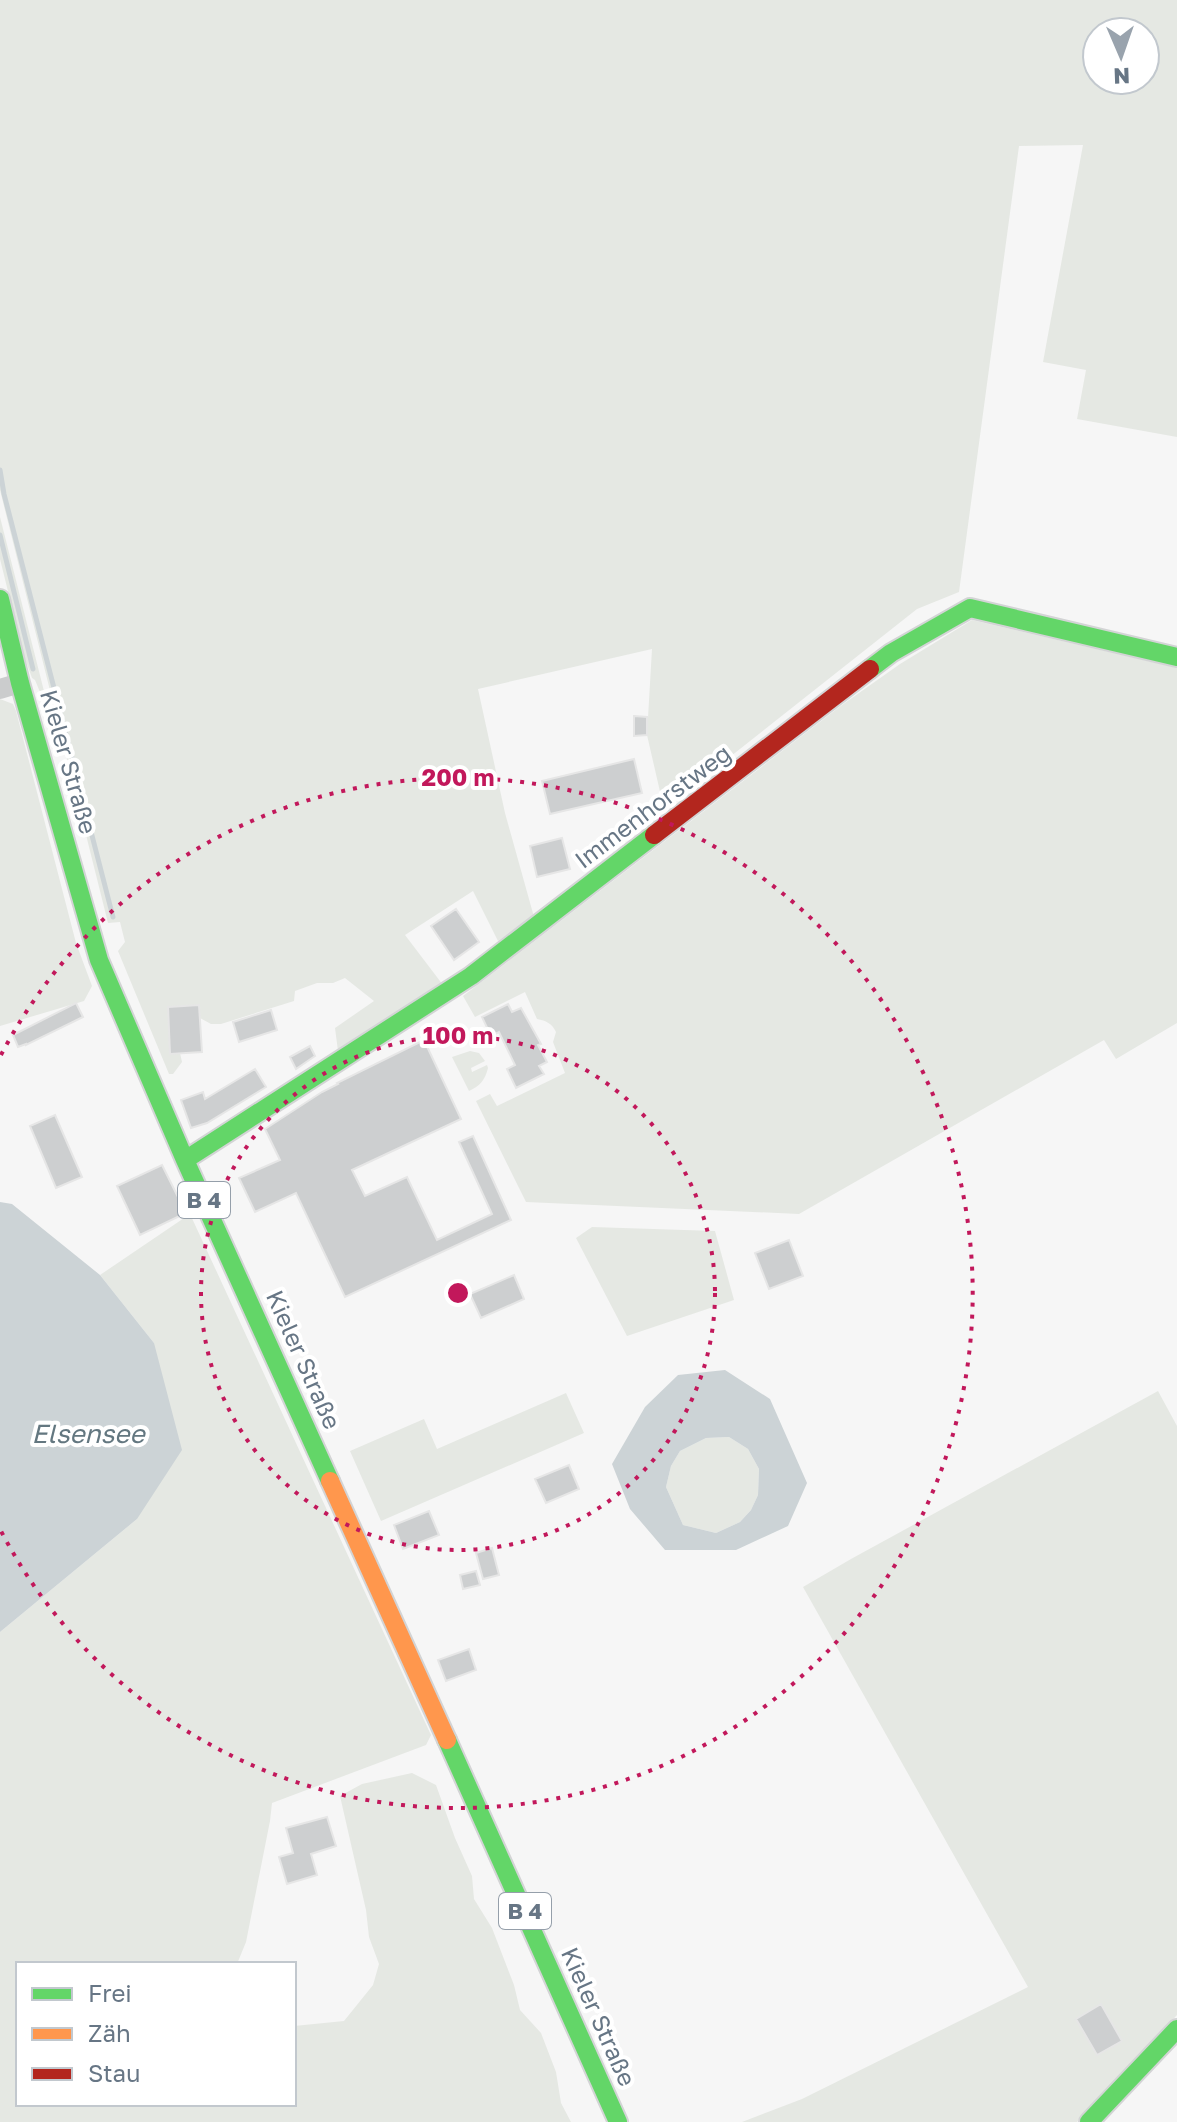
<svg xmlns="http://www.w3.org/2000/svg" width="1177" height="2122" font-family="'Golos Text',sans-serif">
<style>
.green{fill:#e5e8e3;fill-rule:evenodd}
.water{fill:#ccd3d6;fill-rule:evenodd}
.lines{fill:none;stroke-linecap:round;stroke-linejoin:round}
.stream{stroke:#ccd3d6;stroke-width:5}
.building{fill:#cdcfd0;stroke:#e6e6e6;stroke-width:2}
.fast-casing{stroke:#d3d4d5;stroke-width:22}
.slow-casing{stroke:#d3d4d5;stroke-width:22}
.jam-casing{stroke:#d3d4d5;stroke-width:22}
.street{stroke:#cbcccd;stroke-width:20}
.fast{stroke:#63d668;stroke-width:18}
.slow{stroke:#ff974d;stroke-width:18}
.jam{stroke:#b3261e;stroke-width:18}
.ring{fill:none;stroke:#c2185b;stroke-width:4;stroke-dasharray:4 8}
.labels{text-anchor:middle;stroke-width:8;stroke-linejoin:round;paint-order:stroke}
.shield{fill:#fff;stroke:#959faa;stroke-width:2}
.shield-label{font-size:22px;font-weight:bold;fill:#677685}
.street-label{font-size:24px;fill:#677685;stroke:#fff}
.water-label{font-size:26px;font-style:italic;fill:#637780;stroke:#fff}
.centre{fill:#c2185b;stroke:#fff;stroke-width:4}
.ring-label{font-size:24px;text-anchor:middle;font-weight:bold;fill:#c2185b;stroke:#fff;stroke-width:8;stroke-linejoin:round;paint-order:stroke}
</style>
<rect width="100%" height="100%" fill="#f6f6f6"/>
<path class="green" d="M 0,0 L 1177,0 L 1177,437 L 1077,419 L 1086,370 L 1043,362 L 1083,145 L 1019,146 L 959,592 L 917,609 L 664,809 L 647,735 L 652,649 L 478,689 L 505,813 L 534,917 L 498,941 L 473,891 L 405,935 L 443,985 L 338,1051 L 335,1028 L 374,1001 L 345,978 L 333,983 L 317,983 L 295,991 L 294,1001 L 221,1024 L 211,1024 L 200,1018 L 199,1005 L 168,1007 L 170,1053 L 180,1053 L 182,1062 L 173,1074 L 169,1074 L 118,951 L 125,942 L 120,922 L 108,923 L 0,490 ZM 1097,32 L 1145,32 L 1145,80 L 1097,80 Z
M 0,517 L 48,707 L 45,704 L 35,680 L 32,678 L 24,656 L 0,559 Z
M 972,620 L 1177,668 L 1177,1023 L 1116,1059 L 1104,1040 L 799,1214 L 526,1202 L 476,1101 L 490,1094 L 497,1106 L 565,1073 L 553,1042 L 556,1032 C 552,1023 546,1021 537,1019 L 525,992 L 475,1017 L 463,996 L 842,705 L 900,664 Z
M 0,699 L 13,704 L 16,711 L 76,943 L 92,986 L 84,1001 L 0,1026 Z
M 470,1051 L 479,1053 L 485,1061 L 471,1068 L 472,1072 L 487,1065 L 488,1068 C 485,1080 480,1086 469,1091 L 452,1057 Z
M 190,1214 L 431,1735 L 426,1745 L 272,1803 L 270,1821 L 246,1942 L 237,1964 L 18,1964 L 18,2104 L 294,2104 L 294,2026 L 344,2021 L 373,1985 L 379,1964 L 369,1937 L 366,1910 L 340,1796 L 362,1784 L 412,1773 L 436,1785 L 455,1838 L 472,1876 L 474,1899 L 492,1928 L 514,1985 L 520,2010 L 541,2033 L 556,2072 L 561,2103 L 571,2122 L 0,2122 L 0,1632 L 137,1519 L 154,1343 L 100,1275 Z
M 592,1227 L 715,1231 L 734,1300 L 627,1336 L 576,1238 Z
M 1158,1391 L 1177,1426 L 1177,2015 L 1077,2122 L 742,2122 L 802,2099 L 1028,1987 L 803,1587 L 851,1559 Z
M 566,1393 L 584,1433 L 381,1521 L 350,1451 L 424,1419 L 437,1449 Z
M 729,1437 L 748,1449 L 759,1469 L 758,1495 L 751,1510 L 740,1522 L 716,1533 L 683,1525 L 666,1487 L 671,1466 L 680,1451 L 706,1438 Z"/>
<path class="water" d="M 0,1202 L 12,1204 L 100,1275 L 154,1343 L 182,1450 L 137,1519 L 0,1632 Z
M 725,1370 L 770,1399 L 807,1483 L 788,1526 L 736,1550 L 665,1550 L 630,1509 L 612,1464 L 645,1407 L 678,1375 ZM 729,1437 L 748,1449 L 759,1469 L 758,1495 L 751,1510 L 740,1522 L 716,1533 L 683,1525 L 666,1487 L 671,1466 L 680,1451 L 706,1438 Z"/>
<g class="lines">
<path class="stream" d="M 0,470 L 4,494 L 113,917
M 0,535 L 33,669"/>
</g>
<path class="building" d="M 634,716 L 647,717 L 647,735 L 634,736 Z
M 634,759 L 642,793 L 550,814 L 542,781 Z
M 562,838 L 570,869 L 537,877 L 530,846 Z
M 456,909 L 479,942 L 454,960 L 431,926 Z
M 76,1003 L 83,1017 L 26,1045 L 26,1044 L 18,1047 L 13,1035 Z
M 508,1004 L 512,1012 L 521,1008 L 541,1044 L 538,1045 L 547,1062 L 539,1066 L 544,1074 L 516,1088 L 507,1069 L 515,1065 L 499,1032 L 491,1036 L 482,1017 Z
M 199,1005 L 202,1052 L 170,1054 L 168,1007 Z
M 271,1010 L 277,1030 L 239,1042 L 233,1022 Z
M 424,1040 L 461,1119 L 352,1170 L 365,1196 L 407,1177 L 437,1240 L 492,1214 L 459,1142 L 473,1136 L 511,1220 L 345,1297 L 296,1193 L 255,1212 L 239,1178 L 280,1160 L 265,1129 L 322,1092 L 338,1084 L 337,1083 Z
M 310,1046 L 315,1056 L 296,1069 L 290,1057 Z
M 255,1069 L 266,1087 L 207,1123 L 191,1128 L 181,1100 L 203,1092 L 205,1099 Z
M 55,1115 L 82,1177 L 56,1188 L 30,1126 Z
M 162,1165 L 186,1213 L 140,1235 L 117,1186 Z
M 789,1240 L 803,1276 L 769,1289 L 755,1253 Z
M 514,1275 L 524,1299 L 481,1318 L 470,1294 Z
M 569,1465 L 579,1489 L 546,1503 L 535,1479 Z
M 429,1511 L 439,1535 L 403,1549 L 394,1525 Z
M 492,1548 L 499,1575 L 483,1579 L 476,1553 Z
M 476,1571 L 480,1585 L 463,1589 L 460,1575 Z
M 469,1649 L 476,1670 L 446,1681 L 438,1660 Z
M 327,1817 L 336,1846 L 311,1854 L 317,1875 L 287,1884 L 279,1857 L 293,1853 L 286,1828 Z
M 1101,2004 L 1122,2041 L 1097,2055 L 1076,2019 Z"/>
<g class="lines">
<defs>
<path id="fast" d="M 0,599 L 20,683 L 99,960 L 185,1160 L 330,1481
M 870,669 L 891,653 L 970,608 L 1177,657
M 185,1160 L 471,976 L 654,835
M 447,1740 L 618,2122
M 1089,2122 L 1177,2029"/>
<path id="slow" d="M 330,1481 L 447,1740"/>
<path id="jam" d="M 654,835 L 870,669"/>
</defs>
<use href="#fast" class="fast-casing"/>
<use href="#slow" class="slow-casing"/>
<use href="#jam" class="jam-casing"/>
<path class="street" d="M 0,689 L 20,683"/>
<use href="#fast" class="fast"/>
<use href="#slow" class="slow"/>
<use href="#jam" class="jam"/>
</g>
<g class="ring">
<circle cx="458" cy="1293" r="257"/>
<path d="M1 1055A515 515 0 1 1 1 1531"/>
</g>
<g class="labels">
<g class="shield">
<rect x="178" y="1182" width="52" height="36" rx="6"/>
<rect x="499" y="1893" width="52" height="36" rx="6"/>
</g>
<g class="shield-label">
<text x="204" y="1208">B 4</text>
<text x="525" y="1919">B 4</text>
</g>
<g class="street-label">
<text transform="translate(68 762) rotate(74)" y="8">Kieler Straße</text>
<text transform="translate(653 807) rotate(-37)" y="8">Immenhorstweg</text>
<text transform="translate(303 1360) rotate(66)" y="8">Kieler Straße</text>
<text transform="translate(598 2017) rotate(66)" y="8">Kieler Straße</text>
</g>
<g class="water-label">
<text x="88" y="1443">Elsensee</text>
</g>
</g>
<circle cx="458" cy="1293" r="12" class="centre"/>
<g class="ring-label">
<text x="458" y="786">200 m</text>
<text x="458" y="1044">100 m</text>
</g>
<rect x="16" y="1962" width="280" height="144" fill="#ffffff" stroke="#c2c8ce" stroke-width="2"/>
<rect x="32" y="1988" width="40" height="12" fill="#63d668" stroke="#c2c8ce" stroke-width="2"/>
<text x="88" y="2002" font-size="24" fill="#677685">Frei</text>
<rect x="32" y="2028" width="40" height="12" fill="#ff974d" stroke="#c2c8ce" stroke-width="2"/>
<text x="88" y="2042" font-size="24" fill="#677685">Zäh</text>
<rect x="32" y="2068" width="40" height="12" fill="#b3261e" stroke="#c2c8ce" stroke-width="2"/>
<text x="88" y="2082" font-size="24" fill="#677685">Stau</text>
<g transform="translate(1121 56) rotate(178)"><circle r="38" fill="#ffffff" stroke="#c2c8ce" stroke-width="2"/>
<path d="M0-6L14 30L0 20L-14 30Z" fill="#99a3ad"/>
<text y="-12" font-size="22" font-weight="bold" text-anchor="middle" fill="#677685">N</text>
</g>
</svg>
